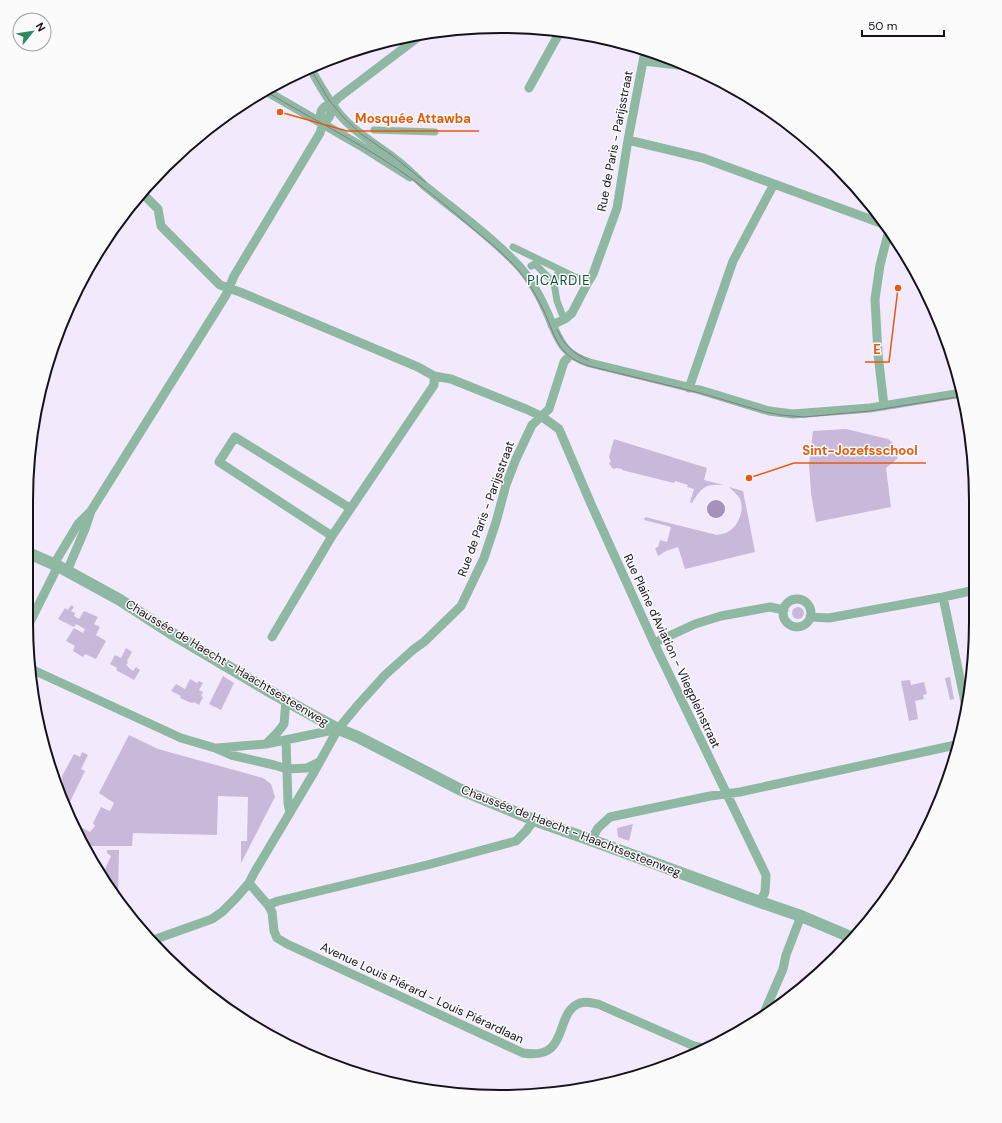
<svg xmlns="http://www.w3.org/2000/svg" width="1002" height="1123" font-family="'DM Sans',sans-serif">
<style>
.green{fill:#c8b9db}
.water{fill:#a492ba}
.lines{fill:none;stroke-linecap:round;stroke-linejoin:round}
.pedestrian{stroke:#8fb8a2;stroke-width:7}
.minor{stroke:#8fb8a2;stroke-width:9}
.tertiary{stroke:#8fb8a2;stroke-width:12}
.tram{stroke:#827b89;stroke-width:1}
.labels{text-anchor:middle;stroke-width:3;stroke-linejoin:round;paint-order:stroke}
.street-label{font-size:12px;fill:#16111b;stroke:#fbfbfb}
.neighbourhood-label{font-size:13px;letter-spacing:1px;fill:#0a5035;stroke:#fbfbfb}
.rim{fill:none;stroke:#16111b;stroke-width:2}
.leader{fill:none;stroke:#e8590c;stroke-width:1.5}
.callout-dot{fill:#e8590c;stroke:#fbfbfb;stroke-width:1.5}
.callout-label{font-size:13px;text-anchor:middle;font-weight:bold;fill:#e8590c;stroke:#fbfbfb;stroke-width:3;stroke-linejoin:round;paint-order:stroke}
</style>
<rect width="100%" height="100%" fill="#f2eafc"/>
<path class="green" d="M 846,429 L 888,439 C 894,443 897,448 899,454 L 897,459 L 886,468 L 891,507 L 816,522 L 811,493 L 809,465 L 813,431 Z
M 614,439 L 707,468 L 704,480 L 724,485 C 705,484 702,487 692,503 L 690,502 L 694,489 L 687,487 L 688,485 L 675,481 L 674,483 L 622,470 L 622,469 L 616,468 L 615,469 L 612,468 L 609,463 L 611,462 L 609,457 Z
M 729,487 L 743,491 L 755,552 L 685,569 L 678,547 L 666,551 L 658,556 L 655,548 L 658,547 L 660,540 L 667,542 L 671,527 L 644,520 L 645,517 L 717,535 C 722,534 728,533 732,529 C 740,522 744,509 740,499 C 738,495 733,491 729,487 Z
M 71,605 L 74,607 L 71,611 L 75,613 L 74,616 L 79,619 L 84,611 L 98,617 L 94,624 L 100,627 L 96,635 L 106,641 L 96,659 L 85,654 L 83,657 L 73,651 L 75,646 L 66,641 L 74,628 L 83,633 L 85,629 L 76,624 L 74,627 L 58,619 L 65,608 L 68,610 Z
M792 613a6 6 0 1 1 12 0a6 6 0 1 1-12 0Z
M 126,648 L 132,652 L 127,661 L 128,663 L 126,665 L 128,666 L 128,667 L 133,671 L 136,667 L 140,670 L 134,680 L 116,670 L 117,668 L 110,664 L 115,655 L 121,658 Z
M 223,676 L 234,683 L 221,710 L 209,704 Z
M 950,677 L 954,699 L 950,700 L 945,678 Z
M 190,679 L 197,683 L 199,681 L 203,683 L 199,690 L 203,692 L 201,696 L 203,697 L 199,705 L 194,702 L 193,703 L 189,702 L 180,698 L 181,696 L 171,691 L 176,684 L 185,689 Z
M 910,680 L 911,685 L 924,682 L 927,694 L 923,695 L 924,699 L 915,701 L 918,719 L 909,721 L 901,681 Z
M 129,735 L 158,749 L 263,778 L 271,784 L 275,797 L 241,863 L 241,841 L 247,841 L 248,797 L 218,796 L 217,835 L 133,833 L 132,846 L 92,846 L 82,843 L 75,832 L 71,822 L 90,832 L 95,826 L 93,823 L 101,807 L 110,811 L 114,803 L 99,793 Z
M 82,752 L 88,755 L 81,769 L 85,771 L 67,808 L 65,802 L 62,776 L 74,754 L 80,757 Z
M 633,824 L 629,841 L 618,837 L 617,828 Z
M 107,850 L 119,850 L 118,900 L 96,865 L 105,869 L 111,856 L 107,853 Z"/>
<path class="water" d="M707 509a9 9 0 1 1 18 0a9 9 0 1 1-18 0Z"/>
<g class="lines">
<path class="pedestrian" d="M 374,130 L 435,132
M 513,247 L 577,278
M 531,266 L 535,264 L 554,283
M 559,270 L 554,283 L 557,301 L 562,314"/>
<path class="minor" d="M 643,61 L 687,66
M 310,68 C 320,85 329,103 343,118 C 359,136 382,148 400,163 C 409,170 416,178 425,186 C 454,210 486,232 513,260 C 527,273 538,292 546,310 C 558,336 559,353 590,363 L 700,390 L 769,411 L 793,414 L 870,408 L 962,393
M 529,88 L 561,30
M 266,91 L 361,146 L 410,177
M 323,123 C 318,114 321,105 332,105 L 338,98 L 421,35
M 628,140 L 703,158 L 886,225
M 141,192 L 158,209 L 161,226 L 220,285 L 240,292 L 418,367 L 434,376 L 451,379 L 526,409 L 541,416 L 559,429 L 591,504 L 654,643 L 766,875 L 765,892 L 760,902
M 552,325 L 565,319 L 572,313 L 587,284 L 593,274 L 617,208 L 628,140 L 645,51 L 644,49
M 689,388 L 733,261 L 774,184
M 884,406 L 878,354 L 875,299 L 880,265 L 889,230
M 332,536 L 219,462 L 235,437 L 350,508
M 54,564 L 78,524 L 89,513
M 67,571 L 85,529 L 91,511 L 226,295 L 234,276 L 320,133 L 323,123 C 330,119 332,112 332,105
M 943,597 L 966,707
M783 613a14 14 0 1 1 28 0a14 14 0 1 1-28 0Z
M 810,617 L 829,618 L 943,597 L 975,590
M 27,628 L 58,566
M 272,637 L 332,536 L 434,385 L 434,376
M 654,643 L 695,624 L 721,616 L 770,607 L 784,610
M 31,669 L 181,738 L 215,748 L 231,755 L 274,765 L 287,769 L 307,768 L 319,762
M 286,740 L 288,803 L 290,813
M 266,744 L 277,733 L 284,724 L 286,700
M 217,748 L 266,744 L 338,729
M 591,840 L 598,828 L 610,817 L 710,796 L 740,792 L 960,744
M 249,883 L 268,905 L 272,912 L 274,931 L 277,938 L 287,944 L 523,1053 C 571,1061 553,1013 580,1003 C 586,1001 592,1003 598,1004 L 694,1046 L 708,1049
M 268,905 L 278,901 L 427,865 L 516,841 L 526,831 L 534,820
M 153,940 L 212,919 L 222,912 L 236,898 L 249,883 L 254,873 L 313,774 L 338,729 L 358,705 L 385,675 L 414,649 L 424,642 L 461,606 L 484,558 L 496,522 L 506,485 L 516,459 L 532,425 L 549,409 L 564,362 L 571,354
M 764,1013 L 783,969 L 786,955 L 801,916"/>
<path class="tertiary" d="M 26,552 L 58,566 L 120,600 L 171,633 L 269,691 L 312,715 L 338,729 L 358,737 L 459,789 L 534,820 L 591,840 L 760,902 L 801,916 L 853,938"/>
<path class="tram" d="M 310,68 L 329,100 L 344,118 L 361,134 L 393,156 L 425,182
M 265,91 C 315,121 369,147 416,182 C 435,196 452,211 470,226 C 484,238 498,249 511,262 C 524,275 534,291 542,307 C 556,335 555,355 589,366 L 700,393 L 765,412 L 781,415 L 804,417 L 870,411 L 963,396
M 557,330 C 564,344 573,354 588,360"/>
</g>
<g class="labels">
<g class="street-label">
<text transform="translate(615 141) rotate(-79)" y="4">Rue de Paris - Parijsstraat</text>
<text transform="translate(486 509) rotate(-70)" y="4">Rue de Paris - Parijsstraat</text>
<text transform="translate(672 651) rotate(65)" y="4">Rue Plaine d'Aviation - Vliegpleinstraat</text>
<text transform="translate(227 663) rotate(31)" y="4">Chaussée de Haecht - Haachtsesteenweg</text>
<text transform="translate(571 831) rotate(21)" y="4">Chaussée de Haecht - Haachtsesteenweg</text>
<text transform="translate(422 993) rotate(25)" y="4">Avenue Louis Piérard - Louis Piérardlaan</text>
</g>
<g class="neighbourhood-label">
<text x="559" y="285">PICARDIE</text>
</g>
</g>
<path d="M0 0H1002V1123H0ZM501 33H501A468 468 0 0 1 969 501V622A468 468 0 0 1 501 1090H501A468 468 0 0 1 33 622V501A468 468 0 0 1 501 33Z" fill="#fbfbfb" fill-rule="evenodd"/>
<path class="rim" d="M501 33H501A468 468 0 0 1 969 501V622A468 468 0 0 1 501 1090H501A468 468 0 0 1 33 622V501A468 468 0 0 1 501 33Z"/>
<path class="leader" d="M280 112L347 131H479M898 288L889 362H865M749 478L794 463H926"/>
<g class="callout-dot">
<circle cx="280" cy="112" r="4"/>
<circle cx="898" cy="288" r="4"/>
<circle cx="749" cy="478" r="4"/>
</g>
<g class="callout-label">
<text x="413" y="123">Mosquée Attawba</text>
<text x="877" y="354">E</text>
<text x="860" y="455">Sint-Jozefsschool</text>
</g>
<g transform="translate(32 32) rotate(60)"><circle r="19" fill="#fbfbfb" stroke="#9f9da1"/>
<path d="M0-3L7 15L0 10L-7 15Z" fill="#2d8b63"/>
<text y="-6" font-size="11" font-weight="bold" text-anchor="middle" fill="#16111b">N</text>
</g>
<path d="M862 30v6h82v-6" fill="none" stroke="#16111b" stroke-width="2"/>
<text x="868" y="30" font-size="12" fill="#16111b" stroke="#fbfbfb" stroke-width="3" paint-order="stroke">50 m</text>
</svg>
